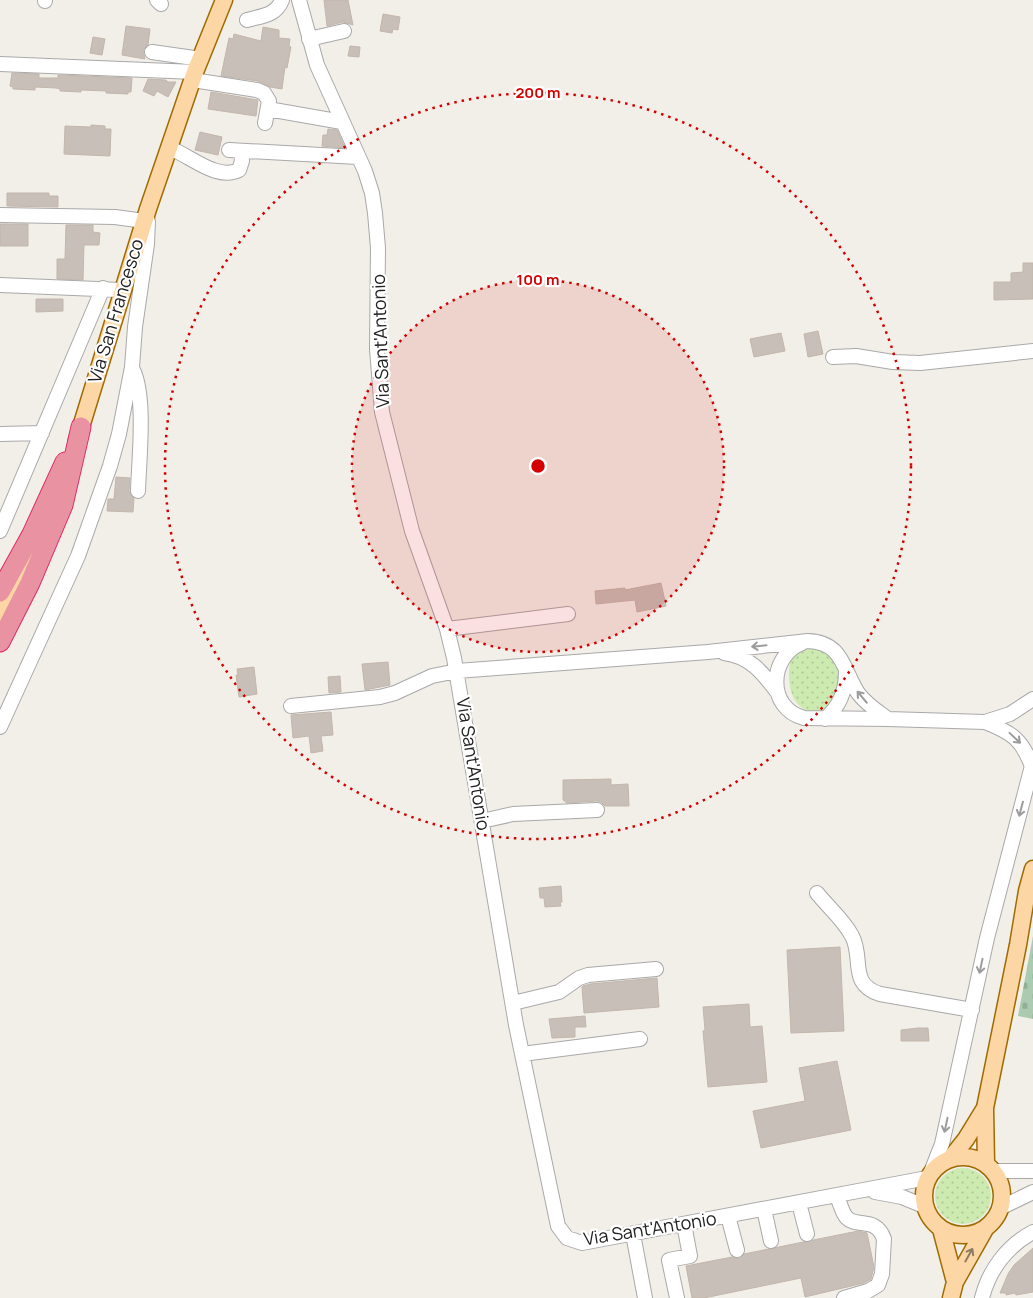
<svg xmlns="http://www.w3.org/2000/svg" width="1033" height="1298" font-family="Manrope,sans-serif">
<style>
.grass{fill:url(#grass-dots)}
.cemetery{fill:url(#cemetery-stones)}
.building{fill:#c7bfb8;stroke:#c4b6ab}
.lines{fill:none;stroke-linecap:round;stroke-linejoin:round}
.minor-casing{stroke:#a9a9a9;stroke-width:16}
.major-casing{stroke:#a06b00;stroke-width:19}
.highway-casing{stroke:#dc2a67;stroke-width:21}
.minor{stroke:#fff;stroke-width:14}
.major{stroke:#fcd6a4;stroke-width:16}
.highway{stroke:#e892a2;stroke-width:19}
.oneway{stroke:#9c9c9c}
.oneway2{stroke:#8f7c63}
.ring{fill:none;stroke:#d40000;stroke-width:2.5;stroke-dasharray:2.5 5}
.labels{text-anchor:middle;stroke-width:4.5;stroke-linejoin:round;paint-order:stroke}
.street-label{font-size:18px;fill:#222;stroke:#fff}
.centre{fill:#d40000;stroke:#fff;stroke-width:2.5}
.ring-label{font-size:15px;text-anchor:middle;font-weight:bold;fill:#d40000;stroke:#fff;stroke-width:4.5;stroke-linejoin:round;paint-order:stroke}
</style>
<defs>
<pattern id="grass-dots" width="8" height="8" patternUnits="userSpaceOnUse" patternTransform="scale(1.25)"><rect width="8" height="8" fill="#cdebb0"/><path d="M2 2h.1M6 6h.1" fill="none" stroke="#b0c997" stroke-width="1.8" stroke-linecap="round"/></pattern>
<pattern id="cemetery-stones" width="16" height="16" patternUnits="userSpaceOnUse" patternTransform="scale(1.25)"><rect width="16" height="16" fill="#aacbaf"/><path d="M2 7V4a2 2 0 0 1 4 0v3zM10 15v-3a2 2 0 0 1 4 0v3z" fill="#92ae96"/></pattern>
</defs>
<rect width="100%" height="100%" fill="#f2efe9"/>
<path class="grass" d="M 820,645 L 839,666 C 839,673 841,685 838,693 C 831,711 812,721 797,703 C 787,692 784,655 801,648 C 806,646 815,646 820,645 Z
M935 1196a28 28 0 1 1 56 0a28 28 0 1 1-56 0Z"/>
<path class="cemetery" d="M 1033,936 L 1033,1019 L 1018,1016 Z"/>
<path class="building" d="M 324,0 L 348,0 L 353,25 L 343,22 L 327,26 Z
M 383,14 L 400,17 L 398,30 L 393,29 L 392,33 L 380,31 Z
M 126,26 L 150,29 L 148,45 L 143,50 L 145,59 L 122,55 Z
M 263,27 L 279,30 L 279,38 L 290,39 L 289,46 L 291,47 L 287,68 L 285,67 L 282,89 L 270,87 L 258,81 L 221,76 L 229,38 L 233,39 L 234,34 L 261,41 Z
M 93,37 L 105,39 L 102,55 L 90,53 Z
M 350,46 L 360,47 L 359,57 L 348,56 Z
M 12,73 L 39,74 L 39,78 L 58,78 L 58,75 L 132,78 L 131,92 L 128,92 L 128,94 L 106,93 L 106,91 L 81,90 L 81,92 L 60,91 L 60,89 L 56,88 L 35,87 L 35,90 L 13,89 L 13,87 L 10,86 Z
M 148,79 L 166,80 L 168,82 L 176,82 L 168,97 L 157,91 L 154,96 L 143,91 Z
M 211,92 L 258,100 L 256,116 L 208,109 Z
M 91,125 L 105,126 L 105,129 L 111,129 L 110,156 L 64,154 L 65,126 L 91,127 Z
M 328,129 L 337,130 L 345,148 L 322,146 L 323,135 L 327,135 Z
M 200,132 L 222,137 L 218,155 L 195,150 Z
M 7,193 L 49,193 L 49,196 L 58,196 L 58,207 L 7,206 Z
M 0,224 L 28,224 L 28,246 L 0,246 Z
M 66,225 L 93,225 L 93,232 L 100,233 L 99,245 L 84,245 L 83,280 L 57,279 L 57,259 L 65,259 Z
M 1023,263 L 1033,263 L 1033,299 L 994,300 L 994,282 L 1011,282 L 1011,273 L 1023,272 Z
M 36,299 L 63,299 L 63,311 L 36,312 Z
M 818,331 L 823,354 L 808,357 L 804,334 Z
M 781,333 L 785,351 L 754,357 L 750,339 Z
M 116,477 L 130,478 L 129,491 L 134,499 L 133,512 L 107,511 L 108,499 L 114,499 Z
M 661,583 L 666,606 L 637,612 L 635,600 L 596,604 L 595,591 L 625,588 L 625,590 Z
M 388,662 L 390,685 L 365,690 L 362,664 Z
M 254,667 L 257,694 L 239,697 L 236,675 L 238,675 L 237,669 Z
M 340,676 L 341,692 L 329,693 L 328,677 Z
M 331,712 L 333,735 L 321,736 L 323,751 L 311,753 L 309,736 L 293,738 L 291,715 Z
M 611,779 L 611,785 L 628,784 L 629,806 L 605,806 L 601,802 L 597,801 L 567,803 L 563,800 L 563,780 Z
M 561,886 L 562,902 L 560,902 L 561,906 L 545,907 L 544,898 L 540,898 L 539,888 Z
M 840,947 L 844,1031 L 791,1033 L 787,950 Z
M 657,978 L 659,1007 L 584,1013 L 582,987 L 583,986 L 590,984 Z
M 749,1004 L 750,1027 L 762,1026 L 767,1082 L 708,1087 L 703,1031 L 705,1030 L 703,1007 Z
M 585,1016 L 586,1027 L 575,1027 L 575,1037 L 552,1038 L 549,1019 Z
M 918,1028 L 928,1028 L 929,1041 L 901,1041 L 901,1030 Z
M 837,1061 L 851,1130 L 761,1148 L 753,1111 L 805,1101 L 799,1068 Z
M 858,1231 L 867,1233 L 874,1267 L 871,1279 L 864,1283 L 805,1297 L 801,1278 L 704,1298 L 692,1298 L 686,1266 L 732,1257 L 739,1259 L 744,1254 Z
M 1033,1248 L 1033,1292 L 1016,1295 L 1015,1293 L 1006,1295 L 1006,1293 L 1000,1293 L 1008,1274 L 1014,1265 Z"/>
<g class="lines">
<defs>
<path id="minor" d="M 157,0 L 161,4
M 299,0 L 317,65 L 365,171 L 372,193 L 375,213 L 378,248 L 377,349 L 382,412 L 412,531 L 447,629 L 454,658 L 516,1025 L 558,1226 L 567,1238 L 582,1243 L 927,1178
M 45,1 L 45,0
M 247,20 C 261,16 276,16 282,0
M 309,39 L 344,31
M 152,52 L 201,59
M 0,64 L 195,72
M 193,80 L 257,90 L 264,93 L 269,101 L 265,123
M 268,109 L 342,122
M 169,148 C 190,155 216,181 239,170 L 242,161 L 241,151
M 229,150 L 358,157
M 0,215 L 115,217 L 144,221
M 0,285 L 122,290
M 833,357 L 856,356 L 893,362 L 920,363 L 1033,351
M 133,370 C 146,397 139,459 138,491
M 0,434 L 42,433
M 0,531 L 103,288
M 447,629 L 568,614
M 802,643 C 769,656 766,708 804,718 L 888,719 L 985,722 L 1010,714 L 1033,699
M 724,653 C 750,656 763,673 778,693
M 291,706 L 380,697 L 395,693 L 432,676 L 457,671 L 708,652 L 808,641 C 843,642 843,670 858,693 C 866,704 877,711 888,719
M 825,719 C 840,706 846,691 846,671
M 985,722 C 1011,732 1023,740 1032,767
M 0,727 L 78,556 L 110,466 L 119,434 L 132,367 L 135,327 L 147,244 L 148,221
M 482,821 L 513,814 L 597,810
M 817,893 C 828,907 844,920 852,936 C 864,958 848,984 880,994 L 972,1010
M 513,1003 L 559,992 L 579,978 L 588,975 L 656,969
M 522,1054 L 640,1039
M 993,1171 L 1033,1171
M 931,1172 L 942,1144 L 987,938 L 1033,762
M 875,1192 L 902,1197 L 924,1206
M 837,1196 C 840,1203 842,1213 847,1218 C 857,1228 876,1216 884,1239 L 882,1274 L 878,1285 L 868,1291 L 844,1298
M 799,1203 L 807,1234
M 1000,1208 L 1033,1192
M 764,1209 L 771,1241
M 728,1216 L 737,1250
M 633,1234 L 645,1298
M 677,1298 L 669,1260 L 690,1256 L 684,1224
M 982,1298 C 989,1270 1007,1246 1033,1232"/>
<path id="major" d="M 77,440 L 148,209 L 195,72 L 224,0
M 0,618 L 37,541
M924 1196a39 39 0 1 1 78 0a39 39 0 1 1-78 0Z
M 951,1158 L 966,1139 L 985,1108
M 986,1164 L 985,1108 L 1018,945 L 1027,891 L 1033,869
M 941,1229 L 955,1282
M 951,1298 L 955,1282 L 985,1229"/>
<path id="highway" d="M 0,592 L 32,534 L 65,462
M 0,642 L 30,583 L 63,505 L 81,427"/>
</defs>
<use href="#minor" class="minor-casing"/>
<use href="#major" class="major-casing"/>
<use href="#highway" class="highway-casing"/>
<use href="#minor" class="minor"/>
<use href="#major" class="major"/>
<use href="#highway" class="highway"/>
</g>
<defs><path id="oneway-shaft" d="M-6 0H5M1.5-3L5.5 0L1.5 3" fill="none" stroke-width="1.6" stroke-linecap="round" stroke-linejoin="round" transform="scale(1.25)"/></defs>
<g class="oneway">
<use href="#oneway-shaft" transform="translate(759 646) rotate(174)"/>
<use href="#oneway-shaft" transform="translate(862 697) rotate(-130)"/>
<use href="#oneway-shaft" transform="translate(1015 738) rotate(43)"/>
<use href="#oneway-shaft" transform="translate(1021 809) rotate(105)"/>
<use href="#oneway-shaft" transform="translate(981 966) rotate(102)"/>
<use href="#oneway-shaft" transform="translate(946 1125) rotate(102)"/>
</g>
<use class="oneway2" href="#oneway-shaft" transform="translate(969 1255) rotate(-61)"/>
<circle cx="538" cy="466" r="186" fill="#d40000" fill-opacity=".12"/>
<g class="ring">
<circle cx="538" cy="466" r="186"/>
<circle cx="538" cy="466" r="373"/>
</g>
<g class="labels">
<g class="street-label">
<text transform="translate(116 311) rotate(-73)" y="6">Via San Francesco</text>
<text transform="translate(381 341) rotate(-92)" y="6">Via Sant'Antonio</text>
<text transform="translate(473 764) rotate(81)" y="6">Via Sant'Antonio</text>
<text transform="translate(650 1229) rotate(-9)" y="6">Via Sant'Antonio</text>
</g>
</g>
<circle cx="538" cy="466" r="8" class="centre"/>
<g class="ring-label">
<text x="538" y="98">200 m</text>
<text x="538" y="285">100 m</text>
</g>
</svg>
